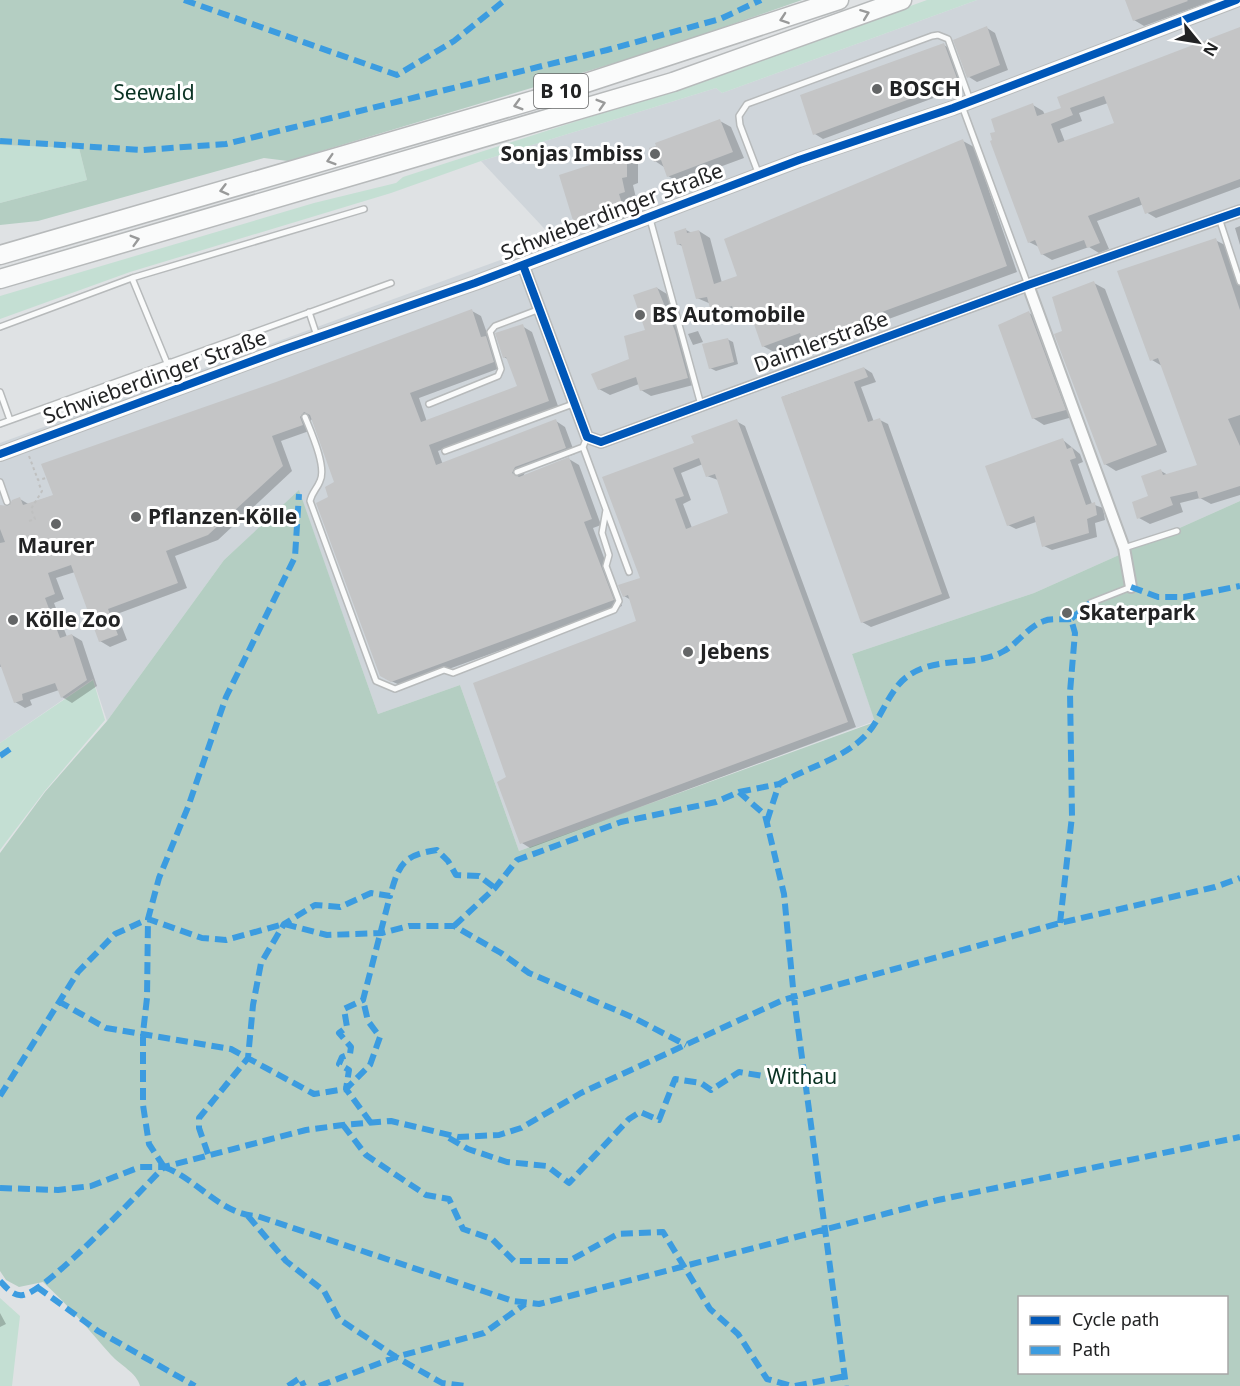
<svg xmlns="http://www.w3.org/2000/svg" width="1240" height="1386" font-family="'Noto Sans',sans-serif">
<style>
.built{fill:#cfd5da}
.green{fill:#c4dfd3}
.forest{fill:#b4cec2;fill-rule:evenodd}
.shadow{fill:#0003;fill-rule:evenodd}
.building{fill:#c4c5c6;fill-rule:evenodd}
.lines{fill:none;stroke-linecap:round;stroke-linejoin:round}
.service-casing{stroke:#b7babb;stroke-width:8}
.minor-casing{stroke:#b7babb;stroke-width:14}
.tertiary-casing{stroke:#b7babb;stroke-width:16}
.trunk-casing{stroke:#b7babb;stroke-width:21}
.path{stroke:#bfc0c0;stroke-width:2;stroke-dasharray:3 3;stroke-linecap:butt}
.service{stroke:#fafbfb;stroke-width:5}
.minor{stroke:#fafbfb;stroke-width:10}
.tertiary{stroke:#fafbfb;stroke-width:14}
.trunk{stroke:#fafbfb;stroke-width:18}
.quiet{stroke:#3c9ce0;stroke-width:6;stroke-dasharray:12 6;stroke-linecap:butt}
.cycleway-casing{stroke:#fff;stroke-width:11}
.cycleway{stroke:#0057b8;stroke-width:8}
.oneway{stroke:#999a9a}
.poi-dot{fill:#646667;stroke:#fff;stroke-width:2}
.labels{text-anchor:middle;stroke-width:6;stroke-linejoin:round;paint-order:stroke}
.shield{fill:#fff;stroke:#646566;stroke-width:1.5}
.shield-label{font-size:20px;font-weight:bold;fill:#222324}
.poi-label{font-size:21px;font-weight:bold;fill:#222324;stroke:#fff;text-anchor:start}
.park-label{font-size:21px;fill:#093122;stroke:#fff}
.street-label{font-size:21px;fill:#222324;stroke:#fff}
</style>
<rect width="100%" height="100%" fill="#dfe2e4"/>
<path class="built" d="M 977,0 L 1240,0 L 1240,501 L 1034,593 L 852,654 L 875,721 L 519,851 L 460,685 L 378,714 L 299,491 L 224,560 L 107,721 L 93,679 L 0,743 L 0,443 L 555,240 L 481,161 L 716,88 L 722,93 Z"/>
<path class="green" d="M 927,0 L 977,0 L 722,93 L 716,88 L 481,161 L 391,193 L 130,272 L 0,319 L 0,296 L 314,203 L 396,183 L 403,177 L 720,75 Z
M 0,145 L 79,148 L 87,180 L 0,203 Z
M 93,680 L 105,720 L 44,792 L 0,850 L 0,743 Z
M 0,1298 L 20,1316 L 12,1386 L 0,1386 Z"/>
<path class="forest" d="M 0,0 L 802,0 L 658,50 L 288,161 L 264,158 L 38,221 L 0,225 L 0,203 L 87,180 L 79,148 L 0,145 Z
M 299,490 L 378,714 L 460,685 L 519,851 L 875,722 L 852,654 L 1034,593 L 1240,501 L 1240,1386 L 140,1386 C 137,1373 120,1365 111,1355 C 89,1330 68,1305 43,1282 L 19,1287 L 6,1280 L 0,1271 L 0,853 L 45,792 L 107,721 L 224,560 ZM 1020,1298 L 1226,1298 L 1226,1372 L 1020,1372 Z"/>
<path class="shadow" d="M 1127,0 L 1214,0 L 1144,26 L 1134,20 Z
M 987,28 L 995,33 L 1008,70 L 977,82 L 969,77 Z
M 1240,28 L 1240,187 L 1156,218 L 1146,212 L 1144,204 L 1097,221 L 1109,249 L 1099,253 L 1089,247 L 1052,260 L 1042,254 L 1039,247 L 1029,242 L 1033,105 L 1043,111 L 1045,115 L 1063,109 ZM 1108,103 L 1116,124 L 1065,142 L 1060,129 L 1082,121 L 1079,113 Z
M 944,45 L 952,50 L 966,86 L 823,139 L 815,134 Z
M 720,121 L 731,127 L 744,158 L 679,182 L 668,176 L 664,167 L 655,161 Z
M 963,141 L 974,147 L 1017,272 L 815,346 L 806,341 L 774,352 L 763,346 L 752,315 L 747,317 L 739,313 L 724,317 L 712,311 L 711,304 L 697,298 L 684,247 L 678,244 L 686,230 L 692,233 L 699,231 L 710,238 L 722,283 L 739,277 Z
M 626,154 L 638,161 L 638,183 L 633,185 L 636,198 L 629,201 L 635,216 L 588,232 L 576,226 Z
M 1240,226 L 1240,245 L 1235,228 Z
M 1215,240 L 1227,246 L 1240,286 L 1240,495 L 1211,504 L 1200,498 L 1180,503 L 1183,512 L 1150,524 L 1139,518 L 1161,471 L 1168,475 L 1199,466 L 1162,366 L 1152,360 Z
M 1094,283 L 1105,289 L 1167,452 L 1116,471 L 1105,464 L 1064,332 Z
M 657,288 L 667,294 L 697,384 L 651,396 L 641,390 L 639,384 L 610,395 L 599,389 L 631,360 L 646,332 Z
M 472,311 L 481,316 L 489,339 L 496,343 L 503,367 L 419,398 L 427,422 L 519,387 L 509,360 L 504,357 L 522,326 L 532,332 L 558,406 L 438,451 L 443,465 L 556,421 L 565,427 L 575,454 L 525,472 L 523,477 L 569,459 L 579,465 L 601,525 L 593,528 L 622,606 L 402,686 L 391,681 L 330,498 L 336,483 L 312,419 L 309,423 L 312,430 L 281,441 L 292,471 L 218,540 L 175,556 L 187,588 L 117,614 L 127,640 L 110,647 L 100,641 L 75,572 L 56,578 L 64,599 L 54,603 L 67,637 L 72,635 L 82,641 L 97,686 L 72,703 L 62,697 L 59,690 L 30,700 L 32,705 L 25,708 L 15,702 L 3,666 L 0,667 L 0,506 L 10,508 L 20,499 L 30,505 L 55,496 L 277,383 Z
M 1029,313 L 1041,319 L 1076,416 L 1044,425 L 1033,418 Z
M 698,331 L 703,342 L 693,345 L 688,334 Z
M 727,339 L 733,342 L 738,364 L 716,371 L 710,368 Z
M 864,368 L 872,373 L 876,382 L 861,387 L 874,422 L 880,420 L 888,424 L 950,598 L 871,627 L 862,622 L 782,397 Z
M 736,421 L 745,426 L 856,727 L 530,848 L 522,843 L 508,777 L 638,622 L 631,600 L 624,596 L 642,578 L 604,478 L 696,444 ZM 703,464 L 707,476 L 718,480 L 730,514 L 692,528 L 683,504 L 691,500 L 681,473 Z
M 1063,440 L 1080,454 L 1083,462 L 1078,464 L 1092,504 L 1103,508 L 1105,520 L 1095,523 L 1097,537 L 1052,550 L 1044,546 L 1036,522 L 1016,529 L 1008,525 Z
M 0,1313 L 6,1324 L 0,1327 Z"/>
<path class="building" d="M 1125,0 L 1187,0 L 1188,1 L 1133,21 Z
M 987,26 L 1000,65 L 967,78 L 953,40 Z
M 1240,27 L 1240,179 L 1145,214 L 1139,197 L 1088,216 L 1100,243 L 1087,248 L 1084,240 L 1041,255 L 1035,240 L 1028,243 L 990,141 L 992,140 L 990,133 L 995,132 L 991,119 L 1033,103 L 1037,116 L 1061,108 L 1057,97 ZM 1104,96 L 1114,123 L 1058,143 L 1051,124 L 1073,115 L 1070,108 Z
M 944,43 L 958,81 L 813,135 L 800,95 Z
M 720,119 L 733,152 L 667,177 L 661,160 L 654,162 L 649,148 L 656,146 L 655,143 Z
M 963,139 L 1007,266 L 803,341 L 800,333 L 762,347 L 748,307 L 734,312 L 732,306 L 711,312 L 707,297 L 696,299 L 681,244 L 677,245 L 674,232 L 686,228 L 687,233 L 699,230 L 714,284 L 737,276 L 724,239 Z
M 627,153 L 627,177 L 622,178 L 625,192 L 619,194 L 624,209 L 575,227 L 559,175 Z
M 1216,238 L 1240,310 L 1240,415 L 1228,419 L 1240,446 L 1240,486 L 1199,499 L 1197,491 L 1170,497 L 1173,505 L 1137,519 L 1132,502 L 1148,496 L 1141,476 L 1161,469 L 1163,475 L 1197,465 L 1158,358 L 1150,361 L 1117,271 Z
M 1094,281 L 1157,445 L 1104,465 L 1054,334 L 1062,331 L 1052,297 Z
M 657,287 L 675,331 L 688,378 L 640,391 L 636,377 L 598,390 L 591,374 L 629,359 L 624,336 L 645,330 L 633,295 Z
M 472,309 L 481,337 L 486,336 L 494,362 L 410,393 L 421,422 L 517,386 L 506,357 L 503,358 L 495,333 L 523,324 L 549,401 L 429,445 L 436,465 L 556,419 L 566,448 L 515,467 L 512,473 L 519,477 L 569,457 L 592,519 L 584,522 L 614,600 L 391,682 L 380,676 L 316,503 L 328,497 L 325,487 L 334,482 L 310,415 L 304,412 L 300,417 L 303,425 L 272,436 L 283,466 L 208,535 L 166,551 L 178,583 L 108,609 L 118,635 L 99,642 L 71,565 L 48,573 L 55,594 L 45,598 L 60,638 L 72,634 L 87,680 L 61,698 L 55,683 L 22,694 L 23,700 L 14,703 L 0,664 L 0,543 L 5,542 L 0,529 L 0,505 L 9,506 L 12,500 L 20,497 L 23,505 L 53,495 L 41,464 L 276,382 Z
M 1029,311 L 1066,410 L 1032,419 L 998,325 Z
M 728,338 L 734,362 L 709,369 L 702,344 Z
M 864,367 L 868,377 L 854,382 L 868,422 L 880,418 L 942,594 L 861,623 L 781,397 Z
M 737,419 L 848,722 L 520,844 L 497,782 L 506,777 L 473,683 L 636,621 L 628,595 L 623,597 L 618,585 L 640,578 L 602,477 L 694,443 L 691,436 ZM 699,458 L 706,477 L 715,474 L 728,513 L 686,529 L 675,499 L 684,496 L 673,468 Z
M 1063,438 L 1067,449 L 1072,447 L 1076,458 L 1070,460 L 1086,505 L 1095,502 L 1097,515 L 1087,519 L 1089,533 L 1042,547 L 1034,516 L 1007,526 L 985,466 Z"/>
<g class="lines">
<defs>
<path id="service" d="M 962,106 L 1028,285
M 759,175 L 740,125 L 739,116 L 747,104 L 932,36 L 938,35 L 948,39 L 970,100
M 1219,218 L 1240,282
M 650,219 L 701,405
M 132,278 L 167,363
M 309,312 L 317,336
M 0,327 L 132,278 L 364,209
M 170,362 L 179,386
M 0,392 L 10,420
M 429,404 L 498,376 L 501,369 L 490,332 L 495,326 L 540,309
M 305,417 C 311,432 327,467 320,481 C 317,489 312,492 310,501 L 376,681 L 395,689 L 444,670 L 453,673 L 614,610 L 619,601 L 606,566 L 609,555 L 602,533 L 606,510
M 0,424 L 391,283
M 587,437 L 583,447 L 629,572
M 445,451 L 573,404
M 517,472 L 583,447
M 0,482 L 7,502
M 1124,548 L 1177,531
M 1090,603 L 1131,587"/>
<path id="minor" d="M 523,265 L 587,437 L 601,442 L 1028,285 L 1240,211
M 1028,285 L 1124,548 L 1131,587"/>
<path id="tertiary" d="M 0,454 L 282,350 L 475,283 L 799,160 L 953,108 L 1236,0"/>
<path id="trunk" d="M 0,255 L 534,100 L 839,0
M 0,279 L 673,82 L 902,0"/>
</defs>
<use href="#service" class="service-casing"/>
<use href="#minor" class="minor-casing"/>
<use href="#tertiary" class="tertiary-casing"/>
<use href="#trunk" class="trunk-casing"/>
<path class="path" d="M 29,456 L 38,480 L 46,478
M 29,521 L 35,519 L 31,509 L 42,491 L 38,482"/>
<use href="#service" class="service"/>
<use href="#minor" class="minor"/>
<use href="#tertiary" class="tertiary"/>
<use href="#trunk" class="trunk"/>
<path class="quiet" d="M 184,0 L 397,75 L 454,41 L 505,0
M 0,141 L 143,150 L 226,144 L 607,50 L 720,19 L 761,0
M 1131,587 L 1158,597 L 1184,597 L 1240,586
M 0,756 L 10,749
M 739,792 L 779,784
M 767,821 L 779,784 C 808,767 843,759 866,735 C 882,718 889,689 908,676 C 937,655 974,668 1004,651 C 1018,643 1029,626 1044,621 C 1051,618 1063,620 1071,619
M 1060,923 L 1072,816 L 1070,692 L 1075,633 L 1071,619 L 1090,603
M 454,926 L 495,888 L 517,860 L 621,822 L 716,802 L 739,792 L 765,815 L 784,894 L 794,998 L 846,1386
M 58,1001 L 106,1028 L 231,1049 L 314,1094 L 346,1089 L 370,1065 L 380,1037 L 368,1021 L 363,1000
M 0,1096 L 78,972 L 115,934 L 148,919 L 202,938 L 226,940 L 284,924 L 327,935 L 382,933 L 409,926 L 454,926 L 501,953 L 529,973 L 632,1017 L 686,1045
M 371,1123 L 346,1089 L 349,1070 L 339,1064 L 342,1057 L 350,1054 L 351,1047 L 339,1033 L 347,1027 L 344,1009 L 363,1000 L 390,896
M 343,1125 L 366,1155 L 426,1195 L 449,1199 L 463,1229 L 492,1239 L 514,1261 L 569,1261 L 618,1234 L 663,1232 L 710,1309 L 738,1334 L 767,1379 L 792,1386
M 449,1138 L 468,1149 L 507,1162 L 547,1166 L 569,1183 L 629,1119 L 640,1112 L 659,1120 L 675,1079 L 701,1083 L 711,1090 L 739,1072 L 775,1078 L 804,1076
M 208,1154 L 199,1128 L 199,1118 L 248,1058 L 253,1005 L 261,963 L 284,924 L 315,905 L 340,907 L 371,893 L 390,896 C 399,864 403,855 437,850 L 448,861 L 456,875 L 479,876 L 495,888
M 164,1167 C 196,1178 221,1215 257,1216 L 513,1301 L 539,1304 L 938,1200 L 1240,1137
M 164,1167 L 149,1144 L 143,1105 L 143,1033 L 147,998 L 148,919 L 159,878 L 188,807 L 226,697 L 295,557 L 299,494
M 0,1188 L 58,1190 L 91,1186 L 140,1167 L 164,1167 L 306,1130 L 343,1125 L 391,1121 L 458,1137 L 499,1135 L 521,1128 L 581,1093 L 783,1000 L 1060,923 L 1215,887 L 1240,878
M 248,1216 L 286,1261 L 324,1291 L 339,1319 L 396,1357 L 442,1383 L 466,1386
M 0,1281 C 5,1286 13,1297 23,1295 C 48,1291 141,1190 164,1167
M 37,1287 L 98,1331 L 195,1386
M 288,1386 L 300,1378 L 304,1386
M 319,1386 L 396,1357 L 484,1333 L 525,1304
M 795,1386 L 846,1376"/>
<defs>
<path id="cycleway" d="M 523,265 L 587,437 L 601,442 L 1028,285 L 1240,211
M 0,454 L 282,350 L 475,283 L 799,160 L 953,108 L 1236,0"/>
</defs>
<use href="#cycleway" class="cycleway-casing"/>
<use href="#cycleway" class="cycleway"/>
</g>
<defs><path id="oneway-chevron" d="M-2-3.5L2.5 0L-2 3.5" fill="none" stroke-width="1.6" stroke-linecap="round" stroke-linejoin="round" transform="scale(1.5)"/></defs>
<g class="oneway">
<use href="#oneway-chevron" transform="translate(865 14) rotate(-21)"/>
<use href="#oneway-chevron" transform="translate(784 19) rotate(161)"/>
<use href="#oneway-chevron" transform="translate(601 104) rotate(-17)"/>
<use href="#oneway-chevron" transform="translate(518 105) rotate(164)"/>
<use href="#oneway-chevron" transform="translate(331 160) rotate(163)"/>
<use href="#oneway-chevron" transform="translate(224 190) rotate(165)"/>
<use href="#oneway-chevron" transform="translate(135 240) rotate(-16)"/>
</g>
<g class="poi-dot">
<circle cx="877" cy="89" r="6"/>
<circle cx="655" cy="154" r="6"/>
<circle cx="640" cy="315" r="6"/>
<circle cx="136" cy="517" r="6"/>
<circle cx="56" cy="524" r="6"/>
<circle cx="1067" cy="613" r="6"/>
<circle cx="13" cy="620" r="6"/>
<circle cx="688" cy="652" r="6"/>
</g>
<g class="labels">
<rect class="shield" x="534" y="74" width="54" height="34" rx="4.5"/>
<g class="shield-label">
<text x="561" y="98">B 10</text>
</g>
<g class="poi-label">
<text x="889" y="96">BOSCH</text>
<text x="643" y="161" text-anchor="end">Sonjas Imbiss</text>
<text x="652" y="322">BS Automobile</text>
<text x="148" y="524">Pflanzen-Kölle</text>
<text x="56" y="553" text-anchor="middle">Maurer</text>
<text x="1079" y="620">Skaterpark</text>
<text x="25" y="627">Kölle Zoo</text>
<text x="700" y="659">Jebens</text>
</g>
<g class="park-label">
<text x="154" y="100">Seewald</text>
<text x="802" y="1084">Withau</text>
</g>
<g class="street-label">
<text transform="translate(612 212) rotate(-21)" y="7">Schwieberdinger Straße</text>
<text transform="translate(821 342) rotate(-20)" y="7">Daimlerstraße</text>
<text transform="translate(155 377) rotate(-20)" y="7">Schwieberdinger Straße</text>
</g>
</g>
<rect x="1018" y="1296" width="210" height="78" fill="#ffffff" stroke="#a7a7a7" stroke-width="1.5"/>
<rect x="1030" y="1316" width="30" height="9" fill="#0057b8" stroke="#a7a7a7" stroke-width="1.5"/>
<text x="1072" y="1326" font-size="18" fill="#222324">Cycle path</text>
<rect x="1030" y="1346" width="30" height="9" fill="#3c9ce0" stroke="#a7a7a7" stroke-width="1.5"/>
<text x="1072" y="1356" font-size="18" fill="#222324">Path</text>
<g transform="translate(1198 42) rotate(120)" stroke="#ffffff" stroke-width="4.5" paint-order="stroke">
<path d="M0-4.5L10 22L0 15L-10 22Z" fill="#222324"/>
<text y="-9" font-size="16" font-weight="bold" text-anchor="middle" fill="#222324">N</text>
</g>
</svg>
